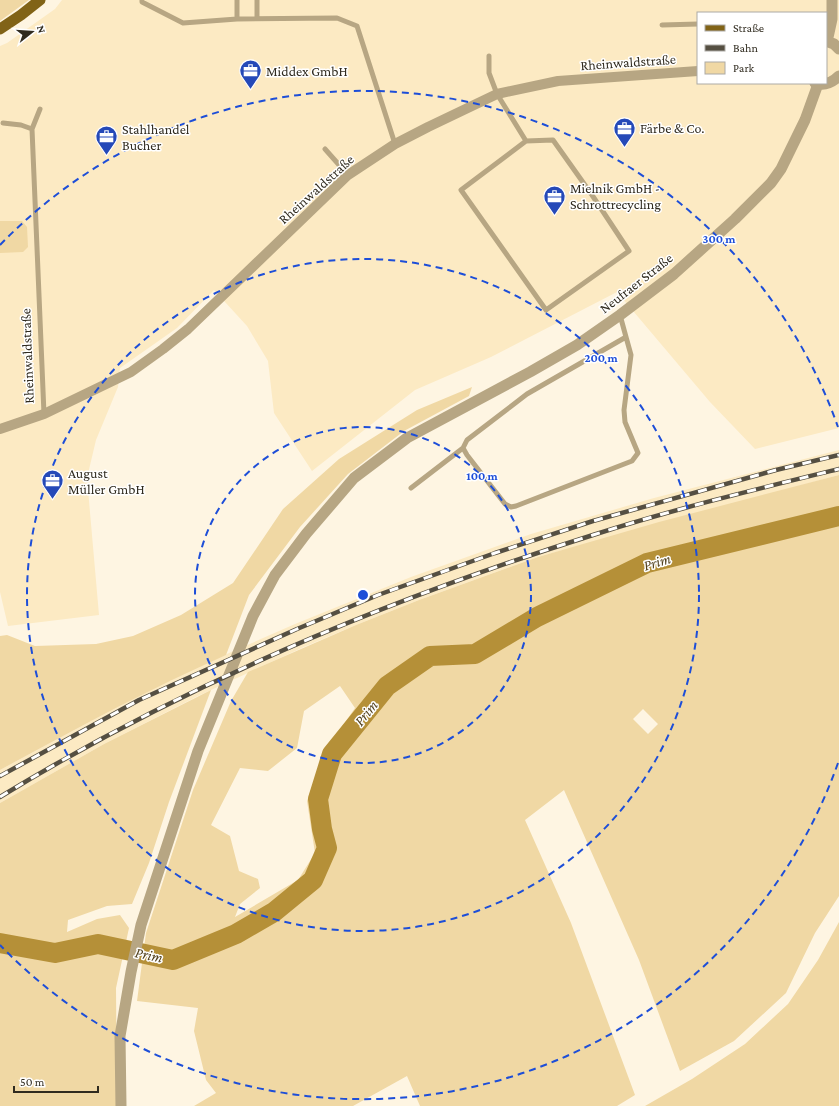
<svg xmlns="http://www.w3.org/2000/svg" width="839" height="1106" font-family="'Crimson Pro',serif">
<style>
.built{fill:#fceac3;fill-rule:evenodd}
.green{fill:#f0d8a4;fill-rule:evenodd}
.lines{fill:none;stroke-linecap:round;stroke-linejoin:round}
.river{stroke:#b59038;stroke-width:20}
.service{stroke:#b7a683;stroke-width:5}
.minor{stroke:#b7a683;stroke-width:10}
.tertiary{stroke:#b7a683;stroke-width:11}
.primary{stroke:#816317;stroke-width:11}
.rail-casing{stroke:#554f42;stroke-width:4.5}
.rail{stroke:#fff;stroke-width:3;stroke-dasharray:9;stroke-linecap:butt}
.ring{fill:none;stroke:#1d4ed8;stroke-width:2;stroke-dasharray:7 5}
.labels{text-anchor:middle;stroke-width:3;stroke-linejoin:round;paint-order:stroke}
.street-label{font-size:14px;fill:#302b1f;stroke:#fff}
.poi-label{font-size:14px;fill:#302b1f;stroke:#fff;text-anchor:start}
.water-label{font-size:15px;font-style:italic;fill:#503f1b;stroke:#fff}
.centre{fill:#1d4ed8;stroke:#fff;stroke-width:2}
.ring-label{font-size:12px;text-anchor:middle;font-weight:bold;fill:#1d4ed8;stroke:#fff;stroke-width:3;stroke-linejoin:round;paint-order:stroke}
</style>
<rect width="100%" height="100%" fill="#fef5e2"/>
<path class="built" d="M 62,0 L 839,0 L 839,428 L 755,449 L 710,402 L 617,292 L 491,357 L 415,390 L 312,471 L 274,413 L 268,361 L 247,326 L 214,290 L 177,328 L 120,368 L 118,387 L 96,440 L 87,478 L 99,615 L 8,626 L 0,592 L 0,46 L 7,43 L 55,9 ZM 698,13 L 826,13 L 826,83 L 698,83 Z
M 839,450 L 839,475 L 538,557 L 419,600 L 356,625 L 304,647 L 198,696 L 104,744 L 0,803 L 0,770 L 91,721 L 188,671 L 295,624 L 411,577 L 531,534 L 654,498 Z"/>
<path class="green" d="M 0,0 L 29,0 L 0,21 Z
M 0,221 L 22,221 L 27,227 L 28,247 L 23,252 L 0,253 Z
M 472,387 L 469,396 L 404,431 L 348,474 L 300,527 L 249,595 L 226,655 C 149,689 74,730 0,770 L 0,636 L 7,635 L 35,646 L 96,644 L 133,636 L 181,615 L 233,583 L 283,509 L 339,459 L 417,410 Z
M 839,475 L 839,896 L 815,933 L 786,993 L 734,1041 L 680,1071 L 639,960 L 564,790 L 525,820 L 571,923 L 635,1095 L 617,1106 L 420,1106 L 407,1076 L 353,1106 L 194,1106 L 216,1093 L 206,1080 L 194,1031 L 198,1008 L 137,1001 L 146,933 L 193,790 L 231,701 L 248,672 L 356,625 L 419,600 L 538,557 L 659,522 ZM 340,686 L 355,708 L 325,751 L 307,801 L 315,853 L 298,880 L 235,917 L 240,904 L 260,888 L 258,879 L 239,871 L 230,836 L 211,825 L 240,768 L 268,771 L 297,748 L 304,711 ZM 643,709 L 658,724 L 648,734 L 633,719 Z
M 211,690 L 169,802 L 149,863 L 132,904 L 107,906 L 68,920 L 67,932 L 97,919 L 120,915 L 129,928 L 116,988 L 117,1106 L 0,1106 L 0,803 L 104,744 Z
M 839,922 L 839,1106 L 645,1106 L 692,1079 L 745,1044 L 788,1004 L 818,960 Z"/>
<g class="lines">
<path class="river" d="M 0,943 L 55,953 L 98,944 L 173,960 L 236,934 L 274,912 L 313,880 L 327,848 L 322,829 L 318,799 L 332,754 L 387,686 L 430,656 L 475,654 L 537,617 L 647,563 L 839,516"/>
<path class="service" d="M 142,0 L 142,2 L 183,23 L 237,19 L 337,18 L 357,26 L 395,144
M 257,0 L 257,18
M 237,19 L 237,0
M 662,25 L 698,24
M 489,56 L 489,73 L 497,94 L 526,141 L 461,190 L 546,310 L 629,251 L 592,195 L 553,140 L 526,141
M 40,109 L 32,129 L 44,414
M 3,123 L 21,125 L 32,129
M 325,149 L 348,175
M 620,315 L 626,337 L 527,394 L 467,440 L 463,448 L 467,455 L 505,504 L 511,507 L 516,506 L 632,461 L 638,453 L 625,422 L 624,410 L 631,355 L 626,337
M 411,488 L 463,448"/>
<path class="minor" d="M 0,429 L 44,414 L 131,372 L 163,349 L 188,329 L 348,175 L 395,144 L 428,127 L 497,94 L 558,81 L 698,71"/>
<path class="tertiary" d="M 826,41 L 834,44 L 839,49
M 827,42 L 832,19 L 832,0
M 815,83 C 824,86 832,83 839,76
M 121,1106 L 120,1036 L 131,972 L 141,925 L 198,751 L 253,616 L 275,575 L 306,534 L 354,478 L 407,438 L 530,372 L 577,345 L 620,315 L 674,274 L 735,219 L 771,183 L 781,169 L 805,120 L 818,84"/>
<path class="primary" d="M 0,29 L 21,15 L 40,0"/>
<defs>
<path id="rail" d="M 0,776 L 139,700 L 297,629 L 378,595 L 495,553 L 593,521 L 776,470 L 839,455
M 0,797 C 185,684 386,600 593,535 C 674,509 757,489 839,469"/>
</defs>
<use href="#rail" class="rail-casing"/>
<use href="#rail" class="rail"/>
</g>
<g class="ring">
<circle cx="363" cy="595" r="168"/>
<circle cx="363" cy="595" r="336"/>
<path d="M838 763A504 504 0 0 1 0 945M0 245A504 504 0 0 1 838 427"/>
</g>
<defs>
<symbol id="office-pin" viewBox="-11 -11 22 30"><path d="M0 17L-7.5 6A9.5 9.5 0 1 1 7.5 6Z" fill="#2549b8" stroke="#fff"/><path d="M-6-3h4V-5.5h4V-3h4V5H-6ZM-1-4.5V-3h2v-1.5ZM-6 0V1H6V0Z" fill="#fff"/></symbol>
</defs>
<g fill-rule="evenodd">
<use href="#office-pin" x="238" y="58" width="25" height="34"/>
<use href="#office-pin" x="612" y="116" width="25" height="34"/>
<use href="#office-pin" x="94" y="124" width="25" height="34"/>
<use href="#office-pin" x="542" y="184" width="25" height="34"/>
<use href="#office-pin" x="40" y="468" width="25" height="34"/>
</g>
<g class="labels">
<g class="street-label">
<text transform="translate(628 62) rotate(-4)" y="5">Rheinwaldstraße</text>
<text transform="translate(316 189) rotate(-42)" y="5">Rheinwaldstraße</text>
<text transform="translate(636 283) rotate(-38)" y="5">Neufraer Straße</text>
<text transform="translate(27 356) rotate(-92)" y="5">Rheinwaldstraße</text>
</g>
<g class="poi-label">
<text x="266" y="76">Middex GmbH</text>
<text x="640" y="133">Färbe &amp; Co.</text>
<text x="122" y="134">Stahlhandel<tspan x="122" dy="16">Bucher</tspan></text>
<text x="570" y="193">Mielnik GmbH -<tspan x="570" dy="16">Schrottrecycling</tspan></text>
<text x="68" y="478">August<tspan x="68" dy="16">Müller GmbH</tspan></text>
</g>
<g class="water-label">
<text transform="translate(657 562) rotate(-17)" y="5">Prim</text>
<text transform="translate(366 713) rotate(-51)" y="5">Prim</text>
<text transform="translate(149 955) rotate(12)" y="5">Prim</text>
</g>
</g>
<circle cx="363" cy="595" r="6" class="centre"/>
<g class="ring-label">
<text x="719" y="243">300 m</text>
<text x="601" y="362">200 m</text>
<text x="482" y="480">100 m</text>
</g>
<rect x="697" y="12" width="130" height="72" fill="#ffffff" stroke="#acaaa5"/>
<rect x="705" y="25" width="20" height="6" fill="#816317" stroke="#acaaa5"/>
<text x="733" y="32" font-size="12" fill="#302b1f">Straße</text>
<rect x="705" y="45" width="20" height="6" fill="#554f42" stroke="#acaaa5"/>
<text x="733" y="52" font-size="12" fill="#302b1f">Bahn</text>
<rect x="705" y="62" width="20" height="12" fill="#f0d8a4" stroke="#acaaa5"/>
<text x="733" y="72" font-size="12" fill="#302b1f">Park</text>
<g transform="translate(32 32) rotate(73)" stroke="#ffffff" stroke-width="3" paint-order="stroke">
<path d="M0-3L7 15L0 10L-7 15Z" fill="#302b1f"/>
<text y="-6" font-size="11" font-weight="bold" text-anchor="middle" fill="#302b1f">N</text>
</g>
<path d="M14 1086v6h84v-6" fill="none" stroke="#302b1f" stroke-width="2"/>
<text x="20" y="1086" font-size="12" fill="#302b1f" stroke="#ffffff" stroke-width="3" paint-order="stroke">50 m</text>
</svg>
